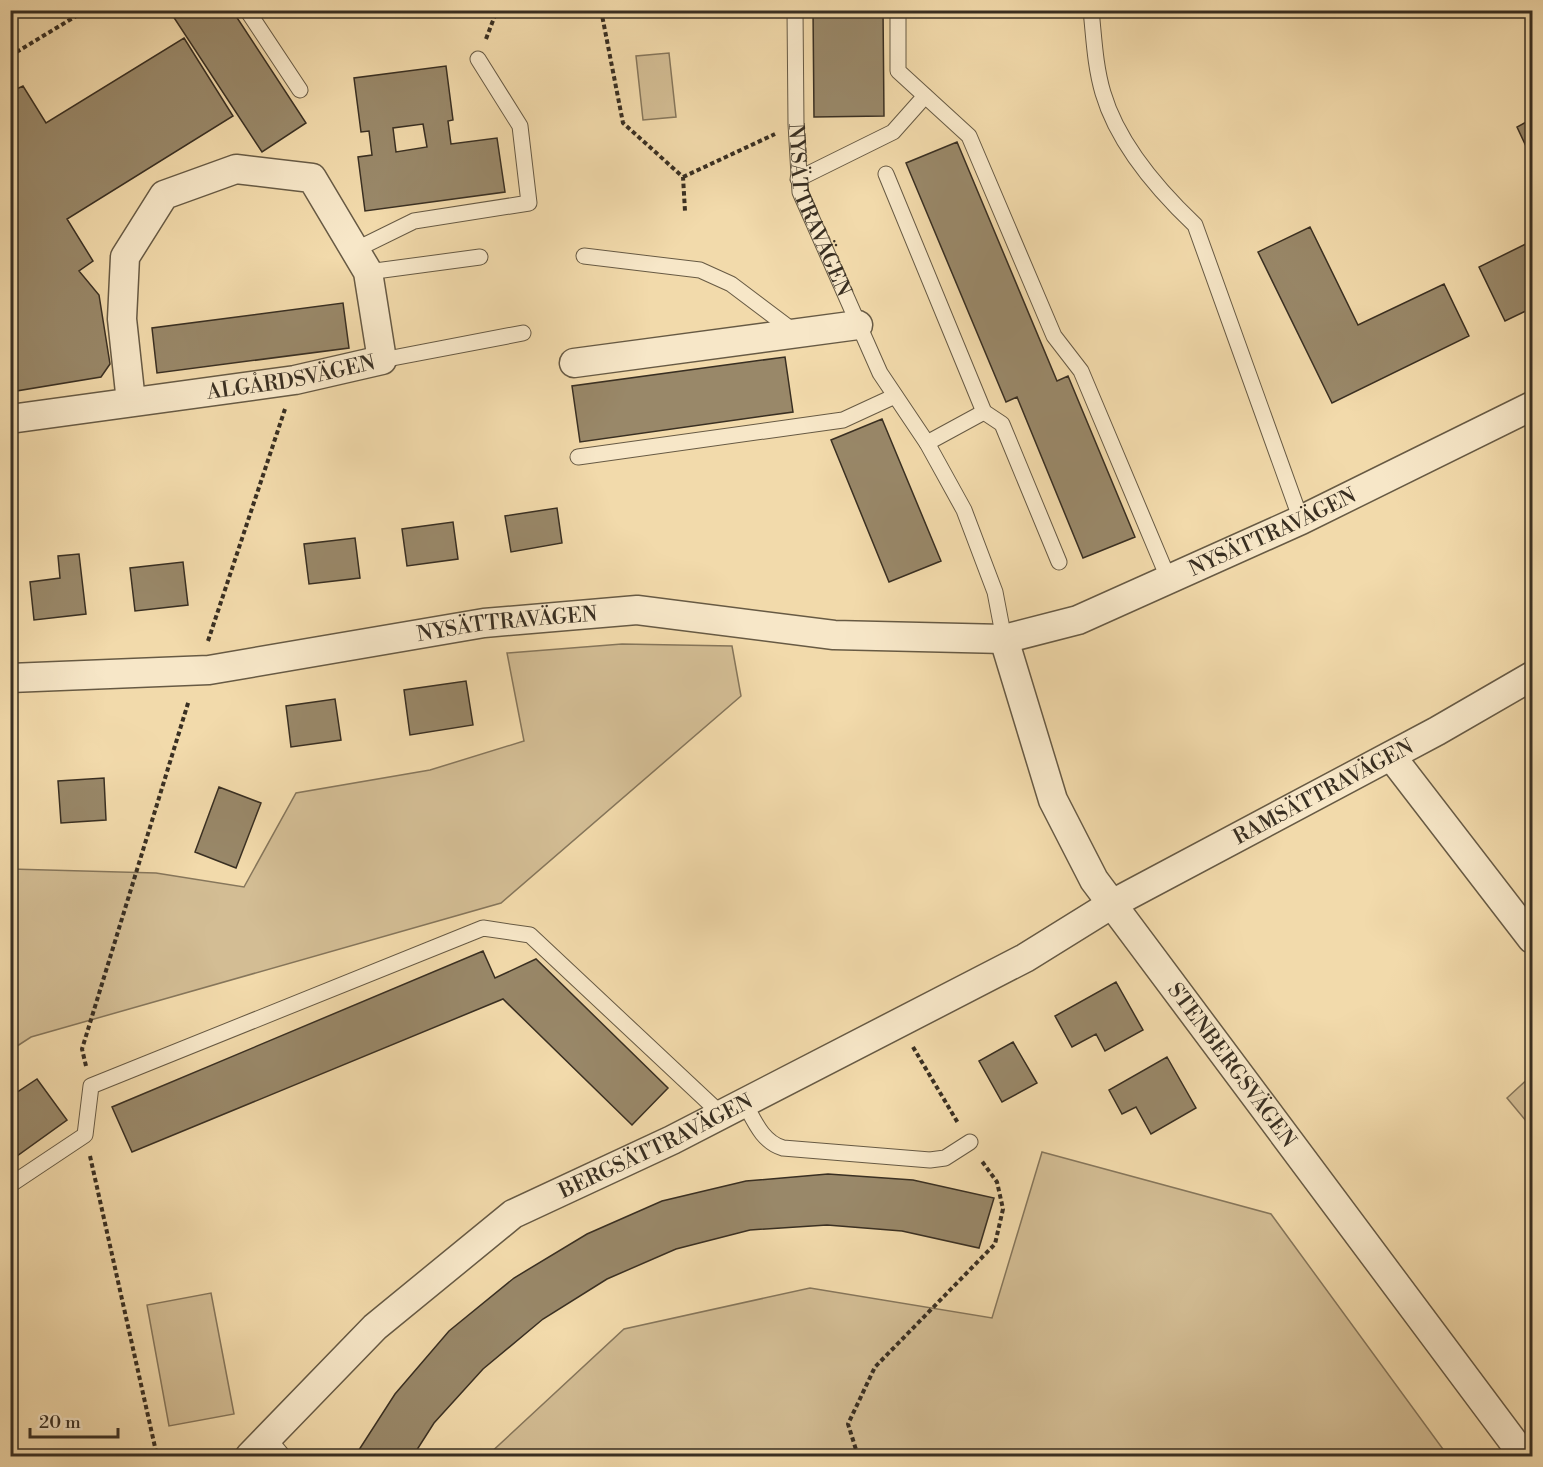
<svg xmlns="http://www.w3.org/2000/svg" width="1543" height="1467" font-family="'Libre Bodoni',serif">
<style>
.green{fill:#d3bd94;stroke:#86765b;stroke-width:1.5}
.building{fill:#998869;stroke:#392f22;stroke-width:1.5;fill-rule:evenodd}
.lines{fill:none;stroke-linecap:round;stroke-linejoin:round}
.lane-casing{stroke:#675a44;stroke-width:17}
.street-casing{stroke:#675a44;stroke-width:31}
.path{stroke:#392f22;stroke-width:4;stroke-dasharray:4.5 3;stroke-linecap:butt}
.lane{stroke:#f7e7c8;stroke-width:15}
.street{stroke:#f7e7c8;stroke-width:28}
.labels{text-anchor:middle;stroke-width:4.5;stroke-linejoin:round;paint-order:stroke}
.street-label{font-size:21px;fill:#392f22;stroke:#f7e7c8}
</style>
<rect width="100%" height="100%" fill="#f2daab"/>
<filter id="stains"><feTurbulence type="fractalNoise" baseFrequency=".00333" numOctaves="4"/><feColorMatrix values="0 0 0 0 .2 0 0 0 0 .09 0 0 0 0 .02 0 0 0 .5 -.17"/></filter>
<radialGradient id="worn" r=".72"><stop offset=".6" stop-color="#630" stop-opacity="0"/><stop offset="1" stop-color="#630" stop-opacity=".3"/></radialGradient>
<path class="green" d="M 669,53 L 676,117 L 643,120 L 636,56 Z
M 622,644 L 732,646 L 741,696 L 501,903 L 31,1037 L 11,1050 L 11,869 L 156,873 L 244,887 L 296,793 L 430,770 L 524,741 L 507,653 Z
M 1532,1075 L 1532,1128 L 1507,1098 Z
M 1042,1152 L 1271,1214 L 1448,1456 L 487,1456 L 624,1329 L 810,1288 L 992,1318 Z
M 211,1293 L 234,1414 L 169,1426 L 147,1305 Z"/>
<path class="building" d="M 169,10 L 232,10 L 306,123 L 262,152 Z
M 813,10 L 883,10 L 884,116 L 814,117 Z
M 184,38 L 233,116 L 67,219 L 93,261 L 79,271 L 99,295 L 110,364 L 101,377 L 10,392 L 10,92 L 23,86 L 46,123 Z
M 446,66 L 453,120 L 448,121 L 451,144 L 497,138 L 505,192 L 365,211 L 358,157 L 372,155 L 369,131 L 361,132 L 354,78 ZM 423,124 L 427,147 L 396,152 L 393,128 Z
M 1532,119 L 1532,159 L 1517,127 Z
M 957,142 L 1057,381 L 1068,376 L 1135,537 L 1083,558 L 1017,397 L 1006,402 L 906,163 Z
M 1310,227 L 1358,325 L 1444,284 L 1469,336 L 1332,403 L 1258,252 Z
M 1532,241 L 1532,308 L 1505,321 L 1479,267 Z
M 343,303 L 349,348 L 157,373 L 152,328 Z
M 785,357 L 793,412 L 580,442 L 572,386 Z
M 882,419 L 941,561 L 889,582 L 831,440 Z
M 557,508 L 562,543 L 511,552 L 505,516 Z
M 453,522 L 458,559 L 407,566 L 402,529 Z
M 355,538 L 360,578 L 309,584 L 304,544 Z
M 79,554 L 86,614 L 34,620 L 30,582 L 60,578 L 58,556 Z
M 183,562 L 188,605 L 135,611 L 130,568 Z
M 466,681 L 473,725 L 410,735 L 404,690 Z
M 335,699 L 341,740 L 291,747 L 286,706 Z
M 104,778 L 106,820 L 61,823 L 58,781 Z
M 219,787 L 261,803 L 236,868 L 195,852 Z
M 483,951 L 495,978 L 536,959 L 668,1088 L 632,1125 L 503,999 L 132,1152 L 112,1107 Z
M 1116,982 L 1143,1030 L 1105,1051 L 1096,1034 L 1072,1047 L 1055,1016 Z
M 1013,1042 L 1037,1083 L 1002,1102 L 979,1061 Z
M 1167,1057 L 1196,1108 L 1151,1134 L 1136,1107 L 1122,1114 L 1109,1090 Z
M 37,1079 L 67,1120 L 10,1161 L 10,1097 Z
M 828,1174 L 913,1180 L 994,1198 L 979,1248 L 902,1231 L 827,1225 L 750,1230 L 676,1249 L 607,1279 L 543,1319 L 483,1369 L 434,1423 L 413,1456 L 355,1456 L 395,1394 L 449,1331 L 514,1278 L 587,1234 L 662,1201 L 746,1181 Z"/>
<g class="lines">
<defs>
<g id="lane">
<path d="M 247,10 L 300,90"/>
<path id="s1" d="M 795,10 L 796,124 L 800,192 L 880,373 L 927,443 L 964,510 L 995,592 L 1004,639"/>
<path d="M 898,10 L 898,71 L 969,136 L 1054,336 L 1081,371 L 1169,580"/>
<path d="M 1091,10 C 1094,38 1095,66 1103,93 C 1118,144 1157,189 1195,225 L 1301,520"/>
<path d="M 886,174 L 984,412 L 1002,424 L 1059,562"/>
<path d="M 798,179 L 893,132 L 925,96"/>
<path d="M 355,250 L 414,221 L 529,203 L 520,126 L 478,59"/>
<path d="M 584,256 L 700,270 L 731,284 L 796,333"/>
<path d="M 368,272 L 480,257"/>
<path d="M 382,360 L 523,333"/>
<path d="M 927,443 L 984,412"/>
<path d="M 578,457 L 843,420 L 895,396"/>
<path d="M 744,1102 C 754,1120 762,1142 783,1148 L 930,1160 L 945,1158 L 970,1142"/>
<path d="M 10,1185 L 85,1135 L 91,1086 L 483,928 L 530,935 L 721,1114"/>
<path d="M 268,1438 L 283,1456"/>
</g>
<g id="street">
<path d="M 574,363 L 858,325"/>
<path id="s2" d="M 10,419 L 295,380 L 382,360 L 368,272 L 312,178 L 236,169 L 164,195 L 125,257 L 122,319 L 131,402"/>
<path id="s3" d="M 1004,639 L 1053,800 L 1094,880 L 1524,1456"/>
<path id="s4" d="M 10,678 L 209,670 L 484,623 L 637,610 L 834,635 L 1004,639 L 1078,620 L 1301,520 L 1532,406"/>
<path d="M 1391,756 L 1532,939"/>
<path id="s5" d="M 250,1456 L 375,1327 L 513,1214 L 672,1140 L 1025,958 L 1112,904 L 1437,731 L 1532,676"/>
</g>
</defs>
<use href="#lane" class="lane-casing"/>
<use href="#street" class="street-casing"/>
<path class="path" d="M 601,10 L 623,123 L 683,177 L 685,211
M 1114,10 L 1136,14 L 1170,10
M 486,39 L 497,10
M 10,56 L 86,10
M 683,177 L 775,134
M 208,641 L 285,409
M 913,1047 L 958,1123
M 86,1066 L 82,1049 L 189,700
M 90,1156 L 157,1456
M 858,1456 L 848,1424 L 875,1367 L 995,1244 L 1003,1209 L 997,1182 L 981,1160"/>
<use href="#lane" class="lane"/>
<use href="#street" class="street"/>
</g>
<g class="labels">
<g class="street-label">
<text dy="7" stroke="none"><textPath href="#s1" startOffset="204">NYSÄTTRAVÄGEN</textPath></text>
<text dy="7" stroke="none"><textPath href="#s2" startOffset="284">ALGÅRDSVÄGEN</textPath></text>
<text dy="7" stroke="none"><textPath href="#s4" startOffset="1290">NYSÄTTRAVÄGEN</textPath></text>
<text dy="7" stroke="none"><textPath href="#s4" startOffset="501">NYSÄTTRAVÄGEN</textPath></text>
<text dy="7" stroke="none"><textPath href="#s5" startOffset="1272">RAMSÄTTRAVÄGEN</textPath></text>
<text dy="7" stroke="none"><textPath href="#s3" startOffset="489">STENBERGSVÄGEN</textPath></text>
<text dy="7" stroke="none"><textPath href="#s5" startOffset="516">BERGSÄTTRAVÄGEN</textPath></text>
</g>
</g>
<rect width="1543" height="1467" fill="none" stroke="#f2daab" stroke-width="36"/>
<rect x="12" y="12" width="1519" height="1443" fill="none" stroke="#392f22" stroke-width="3"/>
<rect x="18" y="18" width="1507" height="1431" fill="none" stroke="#392f22" stroke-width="1.5"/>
<path d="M30 1428v9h88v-9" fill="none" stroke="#392f22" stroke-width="3"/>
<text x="39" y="1428" font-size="18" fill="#392f22" stroke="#f7e7c8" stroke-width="4.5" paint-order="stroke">20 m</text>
<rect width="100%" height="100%" filter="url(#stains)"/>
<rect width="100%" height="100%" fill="url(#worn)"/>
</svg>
